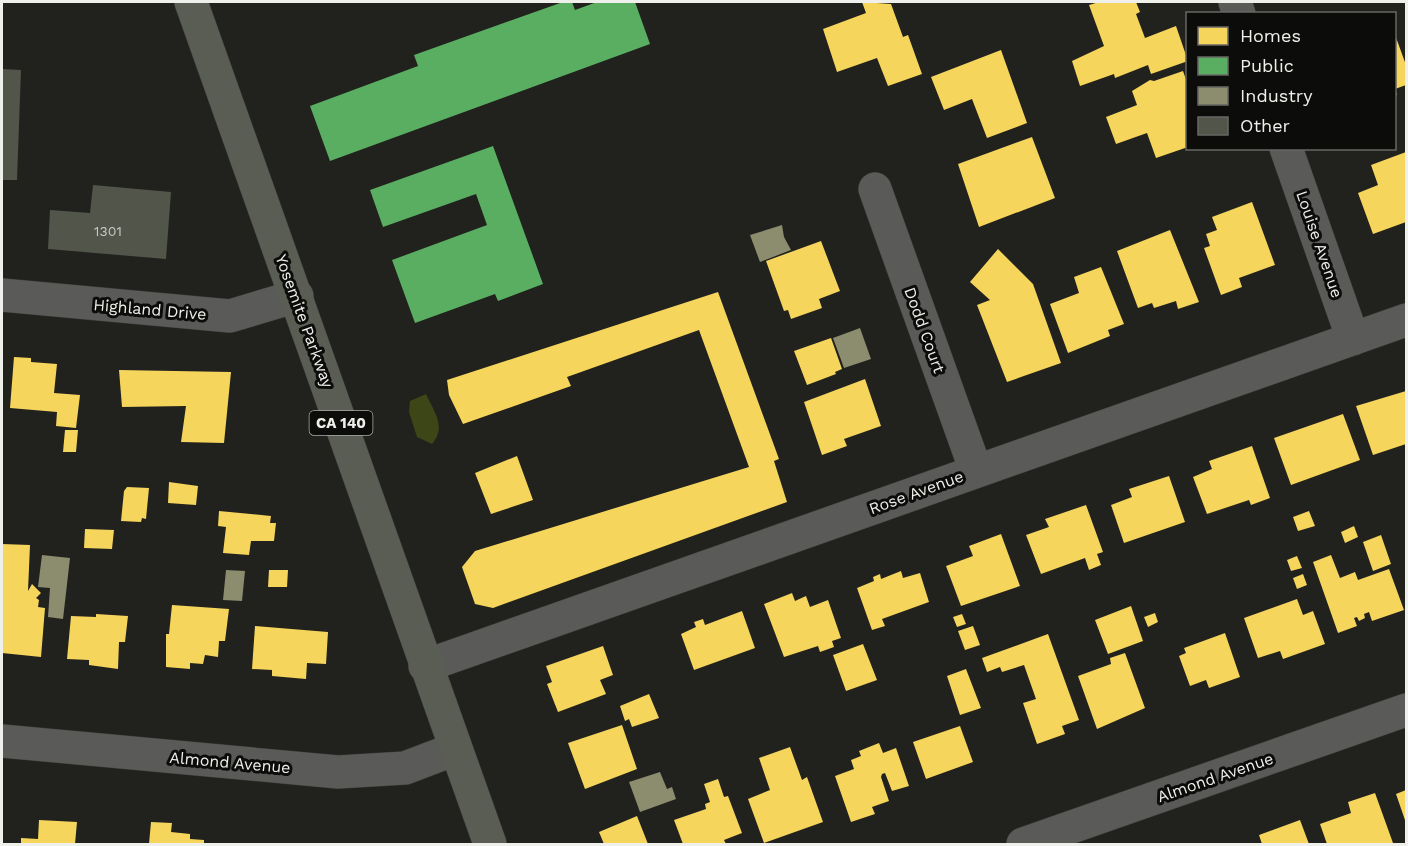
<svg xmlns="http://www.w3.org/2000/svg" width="1408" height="846" font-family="'Work Sans',sans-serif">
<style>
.water{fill:#3d4616}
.homes{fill:#f6d55c}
.public{fill:#5aae61}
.industry{fill:#8c8c6e}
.building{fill:#525549}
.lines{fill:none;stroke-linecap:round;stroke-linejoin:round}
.street-casing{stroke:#3b3c39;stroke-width:34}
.primary-casing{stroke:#3b3c39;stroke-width:34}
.street{stroke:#5a5b58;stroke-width:33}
.primary{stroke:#5a5d53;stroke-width:33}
.labels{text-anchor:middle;stroke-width:6;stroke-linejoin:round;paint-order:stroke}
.number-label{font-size:14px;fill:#c8c9c3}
.shield{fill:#0c0c0a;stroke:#abaca8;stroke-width:1.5}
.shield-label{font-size:15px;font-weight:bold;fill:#eff0ec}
.street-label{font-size:16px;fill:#eff0ec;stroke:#0c0c0a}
</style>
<rect width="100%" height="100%" fill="#21221e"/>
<path class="water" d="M 426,394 C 434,412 447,427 432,444 L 417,437 L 409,412 L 410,401 Z"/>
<path class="homes" d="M 862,2 L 891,4 L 903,37 L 908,35 L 922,74 L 888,86 L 877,58 L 837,72 L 823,29 L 866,13 Z
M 1099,2 L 1136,2 L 1140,12 L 1136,14 L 1145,38 L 1176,26 L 1188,61 L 1151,74 L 1148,65 L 1115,78 L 1114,74 L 1080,86 L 1072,61 L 1104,46 L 1089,5 Z
M 1394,32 L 1406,65 L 1406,85 L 1395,89 L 1397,95 L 1394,95 Z
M 1001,50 L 1027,123 L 987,138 L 972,99 L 944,110 L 931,77 Z
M 1183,71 L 1188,85 L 1188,147 L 1156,158 L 1147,133 L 1116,144 L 1106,117 L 1137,105 L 1132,91 L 1150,80 L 1154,81 Z
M 1032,137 L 1055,198 L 979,227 L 958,164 Z
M 1406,152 L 1406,222 L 1373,234 L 1358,193 L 1378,185 L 1371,165 Z
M 1252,202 L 1275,265 L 1239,278 L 1242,287 L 1221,295 L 1204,248 L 1210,246 L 1206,234 L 1217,230 L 1212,217 Z
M 1170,230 L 1199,302 L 1178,309 L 1176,301 L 1154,308 L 1152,303 L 1138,308 L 1117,251 Z
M 821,241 L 840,291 L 819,299 L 822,308 L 791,319 L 788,310 L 784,311 L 766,261 Z
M 998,249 L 1033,284 L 1061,363 L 1007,382 L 977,305 L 990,300 L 970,282 Z
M 1101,267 L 1124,324 L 1108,330 L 1110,336 L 1068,353 L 1050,304 L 1079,293 L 1074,277 Z
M 718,292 L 779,459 L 774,461 L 787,502 L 493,608 L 475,604 L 462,567 L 475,551 L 749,467 L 699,330 L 567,377 L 571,386 L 463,424 L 449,395 L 447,380 Z
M 831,338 L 842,369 L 835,372 L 836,374 L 807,385 L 794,351 Z
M 14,357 L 31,358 L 31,362 L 57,364 L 54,393 L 80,395 L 76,428 L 56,426 L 57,412 L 10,408 Z
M 119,370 L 231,372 L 224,443 L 181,442 L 186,406 L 122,407 Z
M 865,379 L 881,426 L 844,439 L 847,446 L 822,455 L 804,402 Z
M 1406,391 L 1406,444 L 1373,455 L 1356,406 Z
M 1343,414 L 1360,460 L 1291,485 L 1274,438 Z
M 65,430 L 78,430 L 76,452 L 63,452 Z
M 1252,446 L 1270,498 L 1251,505 L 1249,500 L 1207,514 L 1193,477 L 1212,469 L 1209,461 Z
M 517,456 L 533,500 L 491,514 L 475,473 Z
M 1169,476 L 1185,522 L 1124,543 L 1111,505 L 1132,497 L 1129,489 Z
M 169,482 L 198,486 L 196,505 L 168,503 Z
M 127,487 L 149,488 L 146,519 L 142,518 L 141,522 L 121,521 L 124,491 Z
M 1086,505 L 1103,552 L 1097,554 L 1101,565 L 1089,570 L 1085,558 L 1041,574 L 1026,535 L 1049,527 L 1045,519 Z
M 219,511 L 271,516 L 270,523 L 276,523 L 274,541 L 251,541 L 249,555 L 223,553 L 226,527 L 218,526 Z
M 1309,511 L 1315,526 L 1298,531 L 1293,517 Z
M 1354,526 L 1358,537 L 1345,543 L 1341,532 Z
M 85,529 L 114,530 L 112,549 L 84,548 Z
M 1001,534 L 1020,586 L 961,606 L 946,566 L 973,556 L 969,546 Z
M 1381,535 L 1391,564 L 1373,571 L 1363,542 Z
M 2,544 L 30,545 L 28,591 L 32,584 L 41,593 L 36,598 L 39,600 L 38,607 L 45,608 L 41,657 L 2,653 Z
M 1331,555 L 1340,578 L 1355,572 L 1358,580 L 1389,569 L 1404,610 L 1372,621 L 1369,612 L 1364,614 L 1365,618 L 1359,621 L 1357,617 L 1354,618 L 1357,626 L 1338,633 L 1313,562 Z
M 1297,556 L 1302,568 L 1291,571 L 1287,560 Z
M 269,570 L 288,570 L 287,587 L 268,587 Z
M 901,571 L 903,578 L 920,573 L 929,602 L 882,619 L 885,626 L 872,630 L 857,588 L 874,581 L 873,577 L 880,574 L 881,579 Z
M 1303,574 L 1307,585 L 1297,589 L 1293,578 Z
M 792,593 L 795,601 L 806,596 L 810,607 L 828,600 L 841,638 L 832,641 L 834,647 L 820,652 L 818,646 L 784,657 L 764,604 Z
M 1297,599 L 1303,615 L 1313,611 L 1325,644 L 1283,659 L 1280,651 L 1258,658 L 1244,618 Z
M 172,605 L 229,609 L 225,641 L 219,641 L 218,657 L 205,655 L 203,664 L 190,663 L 190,669 L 166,667 L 166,634 L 169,634 Z
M 1131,606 L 1143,641 L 1108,654 L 1095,620 Z
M 742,611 L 755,648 L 694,670 L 681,634 L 696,627 L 694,622 L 703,619 L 705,625 Z
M 1155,613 L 1158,622 L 1148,627 L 1144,617 Z
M 96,614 L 128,616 L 125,642 L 119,642 L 118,669 L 89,665 L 89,660 L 67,659 L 71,616 L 96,617 Z
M 962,614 L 966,624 L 957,627 L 953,617 Z
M 255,626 L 328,632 L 326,664 L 307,663 L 306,679 L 272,676 L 272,670 L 252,669 Z
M 973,626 L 980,645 L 965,650 L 958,631 Z
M 1225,633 L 1240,677 L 1209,688 L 1206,680 L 1190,686 L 1179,656 L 1186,653 L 1184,648 Z
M 1048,634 L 1079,720 L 1062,726 L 1065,734 L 1037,744 L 1023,703 L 1036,699 L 1024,665 L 1002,672 L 1000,667 L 987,672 L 982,658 Z
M 863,644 L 877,680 L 846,691 L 833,655 Z
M 603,646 L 613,675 L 600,680 L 606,694 L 558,712 L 547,684 L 552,682 L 546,666 Z
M 1125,653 L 1145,708 L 1097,729 L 1078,676 L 1111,664 L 1110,658 Z
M 966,669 L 981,708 L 960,715 L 947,676 Z
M 649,694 L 659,718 L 632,727 L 629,719 L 625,721 L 620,706 Z
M 622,725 L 637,769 L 585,789 L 568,743 Z
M 960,726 L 973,762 L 926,779 L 913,742 Z
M 879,743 L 883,753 L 896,748 L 909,786 L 892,791 L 885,773 L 882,774 L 881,777 L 889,801 L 872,807 L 875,814 L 851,822 L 835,776 L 854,769 L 851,760 L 861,756 L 859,751 Z
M 790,747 L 802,780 L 807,777 L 823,822 L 764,843 L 748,799 L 770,790 L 759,758 Z
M 718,779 L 724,797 L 728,796 L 742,833 L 724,840 L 726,844 L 683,844 L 674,820 L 706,809 L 705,804 L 710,802 L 704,784 Z
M 1406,790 L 1406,823 L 1396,794 Z
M 1375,793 L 1393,843 L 1327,844 L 1320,824 L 1351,813 L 1348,802 Z
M 637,816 L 648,844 L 604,844 L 599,832 Z
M 39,820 L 77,822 L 75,844 L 21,844 L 21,838 L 38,839 Z
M 1300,820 L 1309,844 L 1262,844 L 1259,835 Z
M 151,822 L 172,823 L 171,832 L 190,834 L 190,839 L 204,840 L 204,844 L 149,844 Z"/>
<path class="public" d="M 563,2 L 572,2 L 575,10 L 597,2 L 635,2 L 650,44 L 330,161 L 310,106 L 418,66 L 414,55 Z
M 493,146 L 543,284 L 498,301 L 495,294 L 415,323 L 392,260 L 487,225 L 476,194 L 383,227 L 370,190 Z"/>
<path class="industry" d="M 782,225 L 784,237 L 791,250 L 760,262 L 750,235 Z
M 860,328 L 871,359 L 844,368 L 833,338 Z
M 42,555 L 70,558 L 63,619 L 48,617 L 50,588 L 38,587 Z
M 226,570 L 245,571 L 242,601 L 223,600 Z
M 660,772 L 667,789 L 672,787 L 676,799 L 640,812 L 629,782 Z"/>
<path class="building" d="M 2,69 L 21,70 L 17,180 L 2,180 Z
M 93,185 L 171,192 L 166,259 L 48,249 L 50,210 L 90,213 Z"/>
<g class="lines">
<defs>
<path id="street" d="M 1235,2 L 1239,14
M 1286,148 L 1353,339
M 875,189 L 976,471
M 2,295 L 230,316 L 297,296
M 425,666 L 1406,320
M 2,741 L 338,772 L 405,768 L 455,749
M 1023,844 L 1406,710"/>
<path id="primary" d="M 191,2 L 490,844"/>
</defs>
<use href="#street" class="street-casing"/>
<use href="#primary" class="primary-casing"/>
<use href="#street" class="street"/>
<use href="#primary" class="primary"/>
</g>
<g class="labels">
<g class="number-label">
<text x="108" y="236">1301</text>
</g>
<rect class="shield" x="309.5" y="411" width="63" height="24" rx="4.5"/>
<g class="shield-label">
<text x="341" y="428">CA 140</text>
</g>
<g class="street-label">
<text transform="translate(1320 244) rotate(71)" y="6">Louise Avenue</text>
<text transform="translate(150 309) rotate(5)" y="6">Highland Drive</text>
<text transform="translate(305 321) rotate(70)" y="6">Yosemite Parkway</text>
<text transform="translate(925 330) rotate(70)" y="6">Dodd Court</text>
<text transform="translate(916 492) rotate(-20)" y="6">Rose Avenue</text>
<text transform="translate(230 762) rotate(5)" y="6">Almond Avenue</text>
<text transform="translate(1215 777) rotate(-19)" y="6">Almond Avenue</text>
</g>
</g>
<rect width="1408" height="846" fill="none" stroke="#eff0ec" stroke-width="6"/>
<rect x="1186" y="12" width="210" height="138" fill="#0c0c0a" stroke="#676764" stroke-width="1.5"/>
<rect x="1198" y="27" width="30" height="18" fill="#f6d55c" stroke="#676764" stroke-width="1.5"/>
<text x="1240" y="42" font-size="18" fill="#eff0ec">Homes</text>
<rect x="1198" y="57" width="30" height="18" fill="#5aae61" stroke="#676764" stroke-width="1.5"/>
<text x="1240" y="72" font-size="18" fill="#eff0ec">Public</text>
<rect x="1198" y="87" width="30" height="18" fill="#8c8c6e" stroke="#676764" stroke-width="1.5"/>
<text x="1240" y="102" font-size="18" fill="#eff0ec">Industry</text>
<rect x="1198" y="117" width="30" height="18" fill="#525549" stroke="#676764" stroke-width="1.5"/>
<text x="1240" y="132" font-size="18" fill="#eff0ec">Other</text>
</svg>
